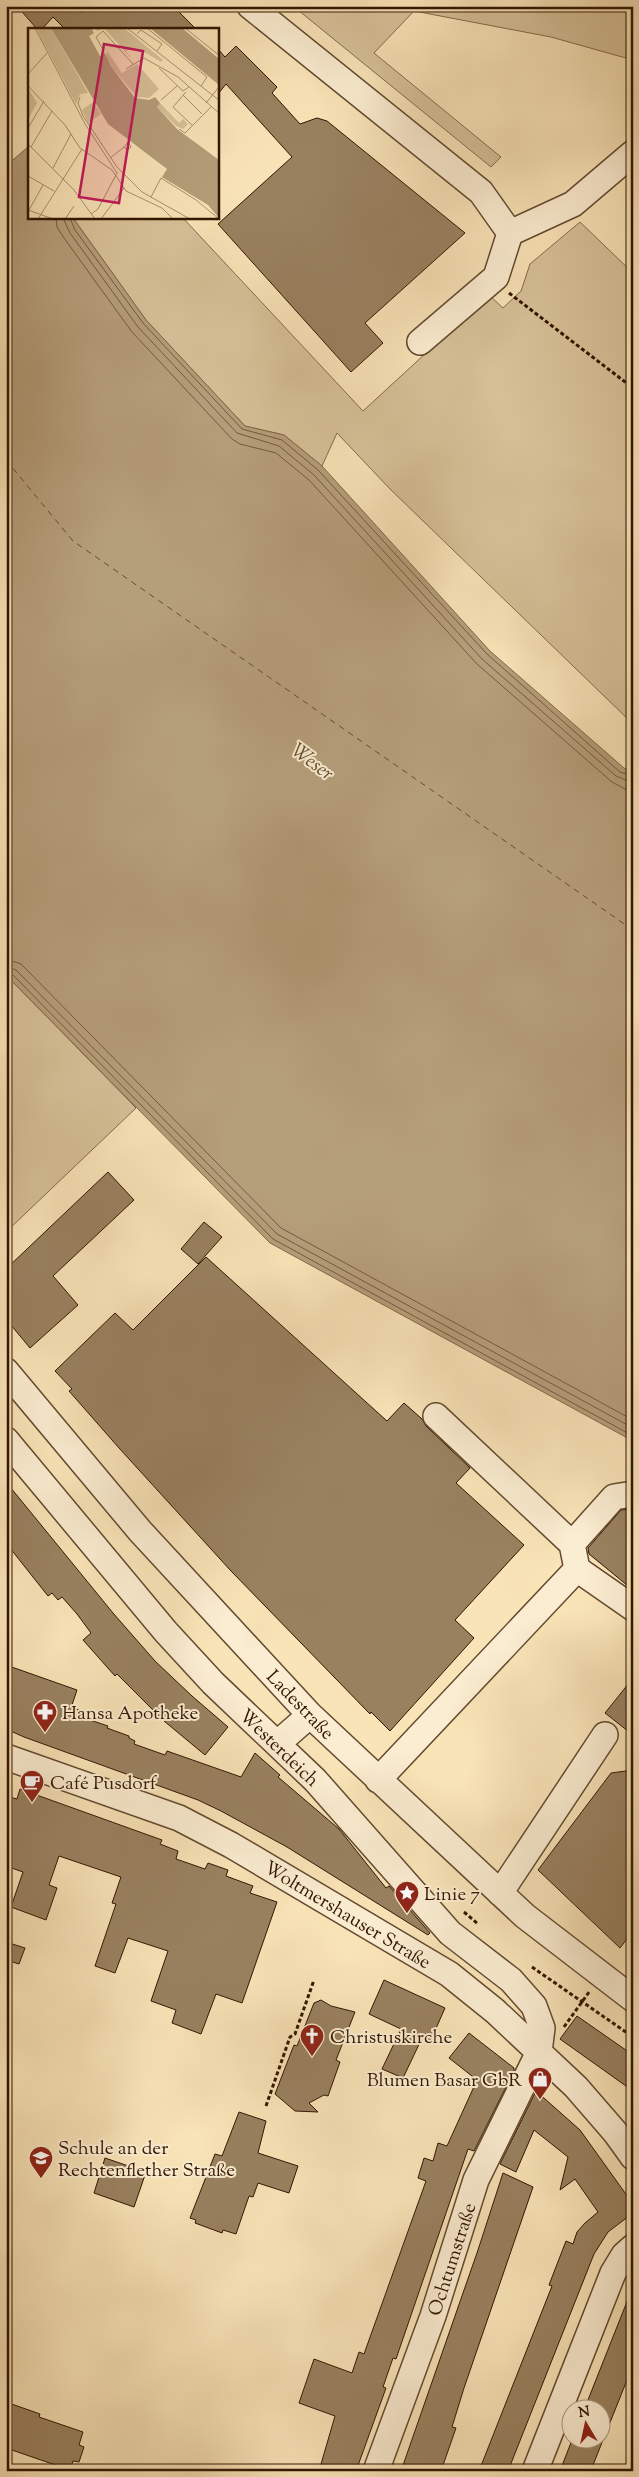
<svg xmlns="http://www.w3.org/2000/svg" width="639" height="2477" font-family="'Sorts Mill Goudy',serif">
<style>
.green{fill:#d7c199;stroke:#846b4d}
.water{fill:#b59e7a;stroke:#81674a}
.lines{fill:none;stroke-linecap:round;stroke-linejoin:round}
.shore{stroke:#745a3e;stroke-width:1}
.ferry{stroke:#664c31;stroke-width:1;stroke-dasharray:6 5;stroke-linecap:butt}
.building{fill:#998160;stroke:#321501}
.minor-casing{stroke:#64492f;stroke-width:28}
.path{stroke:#321501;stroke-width:3;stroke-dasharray:4 2.5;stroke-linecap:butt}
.minor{stroke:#fbedd1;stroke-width:25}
.labels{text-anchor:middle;stroke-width:4;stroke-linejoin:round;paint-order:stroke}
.street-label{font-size:19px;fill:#321501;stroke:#fbedd1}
.poi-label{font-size:19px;fill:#321501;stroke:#fbedd1;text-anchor:start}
.water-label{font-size:20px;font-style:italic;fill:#664c31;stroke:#fbedd1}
.inset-river{fill:none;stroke:#b59e7a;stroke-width:2.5}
.inset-road{fill:none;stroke:#a9916f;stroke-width:1}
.view{fill:#c2185b;fill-opacity:0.15;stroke:#c2185b;stroke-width:2.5}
.inset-edge{fill:none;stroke:#321501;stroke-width:2.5}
</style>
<rect width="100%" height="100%" fill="#f9e4b8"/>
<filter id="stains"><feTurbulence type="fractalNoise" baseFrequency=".004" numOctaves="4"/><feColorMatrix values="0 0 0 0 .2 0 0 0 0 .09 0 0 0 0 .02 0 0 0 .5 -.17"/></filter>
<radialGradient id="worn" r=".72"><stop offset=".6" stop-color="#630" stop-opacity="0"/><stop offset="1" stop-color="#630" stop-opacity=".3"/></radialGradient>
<path class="green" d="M 293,6 L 633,6 L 633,60 L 551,37 L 414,11 L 374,53 L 501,157 L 491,167 Z
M 73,218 L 183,218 L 363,411 L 489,295 L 503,308 L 521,291 L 530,264 L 580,222 L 633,273 L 633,724 L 390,489 L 337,433 L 322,466 L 284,435 L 245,426 L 146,320 Z
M 6,975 L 136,1108 L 6,1232 Z"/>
<path class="water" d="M 29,146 L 29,218 L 73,218 L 146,320 L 245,426 L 284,435 L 322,466 L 490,651 L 624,768 L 633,772 L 633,1441 L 270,1243 L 6,975 L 6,166 Z"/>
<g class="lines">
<path class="shore" d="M 56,218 L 57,227 L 64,238 L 132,332 L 232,439 L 240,444 L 276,453 L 309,480 L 477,664 L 612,782 L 625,789 L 633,790
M 63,218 L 70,233 L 138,327 L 237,433 L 279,446 L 314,475 L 482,659 L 616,776 L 633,783
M 70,218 L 75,230 L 143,323 L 242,429 L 282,440 L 318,470 L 487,654 L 620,772 L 633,776
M 6,959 L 21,964 L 281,1228 L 633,1420
M 6,966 L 16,970 L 277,1234 L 633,1428
M 6,973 L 12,974 L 273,1239 L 633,1436"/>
<path class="ferry" d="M 6,460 L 73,541 L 633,930"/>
</g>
<path class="building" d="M 17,6 L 75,6 L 82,13 L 88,6 L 173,6 L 196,29 L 65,29 L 53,17 L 42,29 L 37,29 Z
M 236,46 L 277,87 L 272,93 L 300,124 L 317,118 L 327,121 L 465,233 L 365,323 L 383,343 L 351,372 L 218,224 L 292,157 L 226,84 L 218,94 L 218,49 L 225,57 Z
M 108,1172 L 134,1200 L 53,1276 L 78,1305 L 30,1348 L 6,1319 L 6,1269 Z
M 204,1222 L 222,1237 L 198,1264 L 181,1249 Z
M 206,1257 L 387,1421 L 404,1403 L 422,1419 L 426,1426 L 470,1468 L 456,1483 L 524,1545 L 455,1620 L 474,1638 L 390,1731 L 371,1712 L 370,1714 L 231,1571 L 119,1448 L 69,1391 L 72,1389 L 55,1371 L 115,1313 L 133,1330 Z
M 6,1482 L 113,1613 L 155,1661 L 192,1696 L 228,1727 L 205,1755 L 164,1721 L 117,1674 L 115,1676 L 83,1640 L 91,1633 L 77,1614 L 62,1597 L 58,1600 L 52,1593 L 48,1596 L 6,1543 Z
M 631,1509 L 633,1511 L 633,1590 L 589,1554 L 588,1548 L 621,1510 Z
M 6,1665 L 77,1690 L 71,1708 L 79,1710 L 78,1716 L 108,1726 L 107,1728 L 129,1736 L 129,1738 L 135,1741 L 134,1744 L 165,1755 L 167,1751 L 241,1777 L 255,1753 L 280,1775 L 278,1777 L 339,1829 L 386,1888 L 389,1886 L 430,1933 L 428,1935 L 287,1847 L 221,1811 L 198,1800 L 24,1737 L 6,1729 Z
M 633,1678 L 633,1735 L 605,1713 Z
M 633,1770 L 633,1931 L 620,1948 L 538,1870 L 611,1773 Z
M 20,1789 L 162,1840 L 160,1844 L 178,1851 L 176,1859 L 205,1869 L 208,1863 L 228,1870 L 226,1876 L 253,1886 L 250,1893 L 277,1902 L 242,2003 L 216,1994 L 201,2034 L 172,2023 L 176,2010 L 151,2001 L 168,1951 L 128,1938 L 115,1973 L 95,1966 L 116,1904 L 112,1903 L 121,1877 L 59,1856 L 49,1885 L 57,1888 L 46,1920 L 11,1907 L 23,1872 L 6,1866 L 6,1796 L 17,1799 Z
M 6,1942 L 25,1948 L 19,1964 L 6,1960 Z
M 384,1980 L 445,2008 L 430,2042 L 423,2036 L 403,2078 L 382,2069 L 401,2029 L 369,2014 Z
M 321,2000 L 331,2006 L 355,2012 L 336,2060 L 340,2062 L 328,2096 L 324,2095 L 309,2103 L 318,2112 L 295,2111 L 275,2094 L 292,2050 L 294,2045 L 297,2046 L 314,2003 Z
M 577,2016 L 633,2055 L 633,2091 L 560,2039 Z
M 469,2033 L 514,2068 L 514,2071 L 474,2151 L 468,2149 L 396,2359 L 393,2358 L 383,2387 L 386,2388 L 356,2471 L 319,2471 L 335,2416 L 299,2403 L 314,2359 L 352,2373 L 359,2352 L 364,2354 L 426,2181 L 418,2178 L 424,2158 L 433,2161 L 438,2143 L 447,2146 L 477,2080 L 449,2058 Z
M 536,2091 L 580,2130 L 633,2204 L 633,2213 L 608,2232 L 594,2254 L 508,2471 L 479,2471 L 552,2286 L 549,2285 L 566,2241 L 573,2244 L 577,2232 L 585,2223 L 598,2212 L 575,2179 L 560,2190 L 568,2157 L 534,2130 L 516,2172 L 500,2164 Z
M 239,2112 L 266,2121 L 258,2153 L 298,2166 L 289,2193 L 258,2183 L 253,2197 L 249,2196 L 236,2234 L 223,2230 L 222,2233 L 195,2223 L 196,2220 L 190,2218 L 215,2154 L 222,2156 Z
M 105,2158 L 146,2172 L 134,2207 L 94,2193 Z
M 503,2173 L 533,2187 L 464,2388 L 452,2427 L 456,2428 L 441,2471 L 401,2471 L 478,2250 Z
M 632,2289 L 633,2365 L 593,2465 L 591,2471 L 560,2471 L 572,2440 L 602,2440 L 602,2410 L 584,2410 Z
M 6,2402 L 40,2414 L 39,2417 L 83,2432 L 79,2445 L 84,2447 L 79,2462 L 73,2461 L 70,2470 L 6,2448 Z"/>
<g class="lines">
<defs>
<path id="minor" d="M 250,6 L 481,192 L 510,233
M 510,233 L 573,204 L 633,153
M 420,342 L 496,277 L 510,233
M 6,1371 L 140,1531 L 310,1715 L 525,1916 L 633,1999
M 436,1416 L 572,1544
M 6,1440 L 166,1632 L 213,1683 L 315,1780 L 450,1933 L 511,1980 L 534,2006 L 542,2028 L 539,2052 L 476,2180 L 433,2316 L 376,2471
M 633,1494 L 614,1497 L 572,1544 L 577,1569 L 633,1608
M 278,1743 L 310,1715
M 6,1757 L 179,1818 L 231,1845 L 449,1974 L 495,2011 L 576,2087 L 615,2132 L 633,2157
M 378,1780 L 577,1569
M 500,1893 L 605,1735
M 535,2471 L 613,2273 L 624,2255 L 633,2247"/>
</defs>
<use href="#minor" class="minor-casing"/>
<path class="path" d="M 509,293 L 633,388
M 464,1912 L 478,1924
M 532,1967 L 633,2037
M 564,2027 L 589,1992
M 266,2106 L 290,2037 L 295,2034 L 314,1980"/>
<use href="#minor" class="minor"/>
</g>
<defs>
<symbol id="pharmacy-pin" viewBox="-11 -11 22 30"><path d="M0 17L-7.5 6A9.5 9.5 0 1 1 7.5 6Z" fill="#8f2418" stroke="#fbedd1"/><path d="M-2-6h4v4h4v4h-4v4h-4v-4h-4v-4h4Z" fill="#fff"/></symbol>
<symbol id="cafe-pin" viewBox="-11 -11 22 30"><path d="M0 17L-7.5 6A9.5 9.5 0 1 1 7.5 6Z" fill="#8f2418" stroke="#fbedd1"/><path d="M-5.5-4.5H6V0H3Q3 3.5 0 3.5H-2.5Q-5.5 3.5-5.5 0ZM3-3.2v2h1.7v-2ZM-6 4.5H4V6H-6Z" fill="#fff"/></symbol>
<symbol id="sight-pin" viewBox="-11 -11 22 30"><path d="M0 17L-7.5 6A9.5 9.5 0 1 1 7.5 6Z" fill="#8f2418" stroke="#fbedd1"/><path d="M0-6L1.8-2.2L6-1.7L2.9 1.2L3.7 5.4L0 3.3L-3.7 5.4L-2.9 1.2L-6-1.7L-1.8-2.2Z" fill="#fff"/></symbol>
<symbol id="church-pin" viewBox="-11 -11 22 30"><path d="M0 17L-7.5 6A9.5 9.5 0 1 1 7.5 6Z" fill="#8f2418" stroke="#fbedd1"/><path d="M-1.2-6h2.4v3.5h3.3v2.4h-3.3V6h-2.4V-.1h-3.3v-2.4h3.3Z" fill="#fff"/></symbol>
<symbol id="shop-pin" viewBox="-11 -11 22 30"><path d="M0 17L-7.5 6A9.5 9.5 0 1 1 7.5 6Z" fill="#8f2418" stroke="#fbedd1"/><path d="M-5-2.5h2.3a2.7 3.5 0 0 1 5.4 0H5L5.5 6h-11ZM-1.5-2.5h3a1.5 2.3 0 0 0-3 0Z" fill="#fff"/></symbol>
<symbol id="school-pin" viewBox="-11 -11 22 30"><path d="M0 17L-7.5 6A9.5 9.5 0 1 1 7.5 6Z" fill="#8f2418" stroke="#fbedd1"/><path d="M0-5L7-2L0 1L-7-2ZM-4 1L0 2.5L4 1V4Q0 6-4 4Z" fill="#fff"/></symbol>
</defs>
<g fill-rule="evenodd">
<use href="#pharmacy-pin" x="31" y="1698" width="28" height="38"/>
<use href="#cafe-pin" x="18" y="1768" width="28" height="38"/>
<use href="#sight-pin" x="393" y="1879" width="28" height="38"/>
<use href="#church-pin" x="298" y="2022" width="28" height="38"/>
<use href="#shop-pin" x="526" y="2065" width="28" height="38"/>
<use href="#school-pin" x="27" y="2144" width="28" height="38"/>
</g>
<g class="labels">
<g class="street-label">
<text transform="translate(301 1704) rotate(46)" y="7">Ladestraße</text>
<text transform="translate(280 1747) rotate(44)" y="7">Westerdeich</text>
<text transform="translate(348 1914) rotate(31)" y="7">Woltmershauser Straße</text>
<text transform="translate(451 2259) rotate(-72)" y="7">Ochtumstraße</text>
</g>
<g class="poi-label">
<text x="62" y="1719">Hansa Apotheke</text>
<text x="50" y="1789">Café Pusdorf</text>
<text x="424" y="1900">Linie 7</text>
<text x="330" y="2043">Christuskirche</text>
<text x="522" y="2086" text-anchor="end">Blumen Basar GbR</text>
<text x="58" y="2154">Schule an der<tspan x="58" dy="22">Rechtenflether Straße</tspan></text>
</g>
<g class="water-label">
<text transform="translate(313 761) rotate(37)" y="7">Weser</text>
</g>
</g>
<g transform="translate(28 28)">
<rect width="191" height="191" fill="#f9e4b8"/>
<path d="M 8,0 L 23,0 L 60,65 L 52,66 L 48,76 ZM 68,0 L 96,0 L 135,32 L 133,34 L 118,25 L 101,21 L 98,23 L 104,31 L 76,0 L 69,3 ZM 79,23 L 94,45 L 109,36 L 131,61 L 121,70 L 109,69 L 82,37 L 78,30 ZM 1,62 L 9,75 L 0,92 L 0,63 ZM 65,74 L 73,86 L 60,95 L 54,82 ZM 132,75 L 151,95 L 155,91 L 160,96 L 155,101 L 148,98 L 128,78 Z" fill="#d7c199"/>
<path d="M 23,0 L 63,0 L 66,5 L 61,8 L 72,28 L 77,25 L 82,37 L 107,70 L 121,72 L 127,69 L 132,75 L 129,79 L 149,101 L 191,132 L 191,190 L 180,177 L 134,149 L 139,141 L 80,96 ZM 122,0 L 154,0 L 191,31 L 191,57 Z" fill="#b59e7a"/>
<path class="inset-river" d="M 45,0 L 75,50 L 154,124 L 192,146"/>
<path class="inset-road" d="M 7,0 L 57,96 L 89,145 L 70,181 L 63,186M 99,0 L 192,73M 119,0 L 179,49 L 173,58M 157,0 L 192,28M 109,6 L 113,2 L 134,16 L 129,23M 74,20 L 68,9 L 75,3 L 105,36M 131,40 L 155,63 L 161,59M 98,41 L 116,30 L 150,49 L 192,86M 0,46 L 19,25M 0,58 L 37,97 L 52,120 L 84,142 L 98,163 L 134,180 L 145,191M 158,64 L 145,79 L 164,97M 155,67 L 174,86M 52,69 L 50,75 L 55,88 L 89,139 L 114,164 L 162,191M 133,72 L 149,58M 178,75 L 191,59M 0,100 L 16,73M 151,101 L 157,105 L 183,79M 0,116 L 46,162 L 67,191M 3,119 L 24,83M 82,130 L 96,119 L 99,122 L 103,119 L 100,114 L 96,119M 25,140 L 43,106M 0,148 L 26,163M 123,169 L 133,150 L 168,172 L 191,191M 0,182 L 25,191M 1,182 L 15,157M 10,191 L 54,121M 37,191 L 46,178M 73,191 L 96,160"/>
<path class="view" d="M 76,16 L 115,23 L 91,175 L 51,169 Z"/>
<rect width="191" height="191" class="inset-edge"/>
</g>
<rect width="639" height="2477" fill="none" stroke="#f9e4b8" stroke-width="25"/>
<rect x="8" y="8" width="624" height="2462" fill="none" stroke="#321501" stroke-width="2.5"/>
<rect x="12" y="12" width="614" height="2452" fill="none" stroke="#321501"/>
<g transform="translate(586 2424) rotate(351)"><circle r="24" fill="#fbedd1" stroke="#ab977e"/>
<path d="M0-4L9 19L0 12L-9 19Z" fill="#8f2418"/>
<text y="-8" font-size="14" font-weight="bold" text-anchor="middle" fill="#321501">N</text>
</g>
<rect width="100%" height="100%" filter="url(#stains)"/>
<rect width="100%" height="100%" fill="url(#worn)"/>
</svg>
